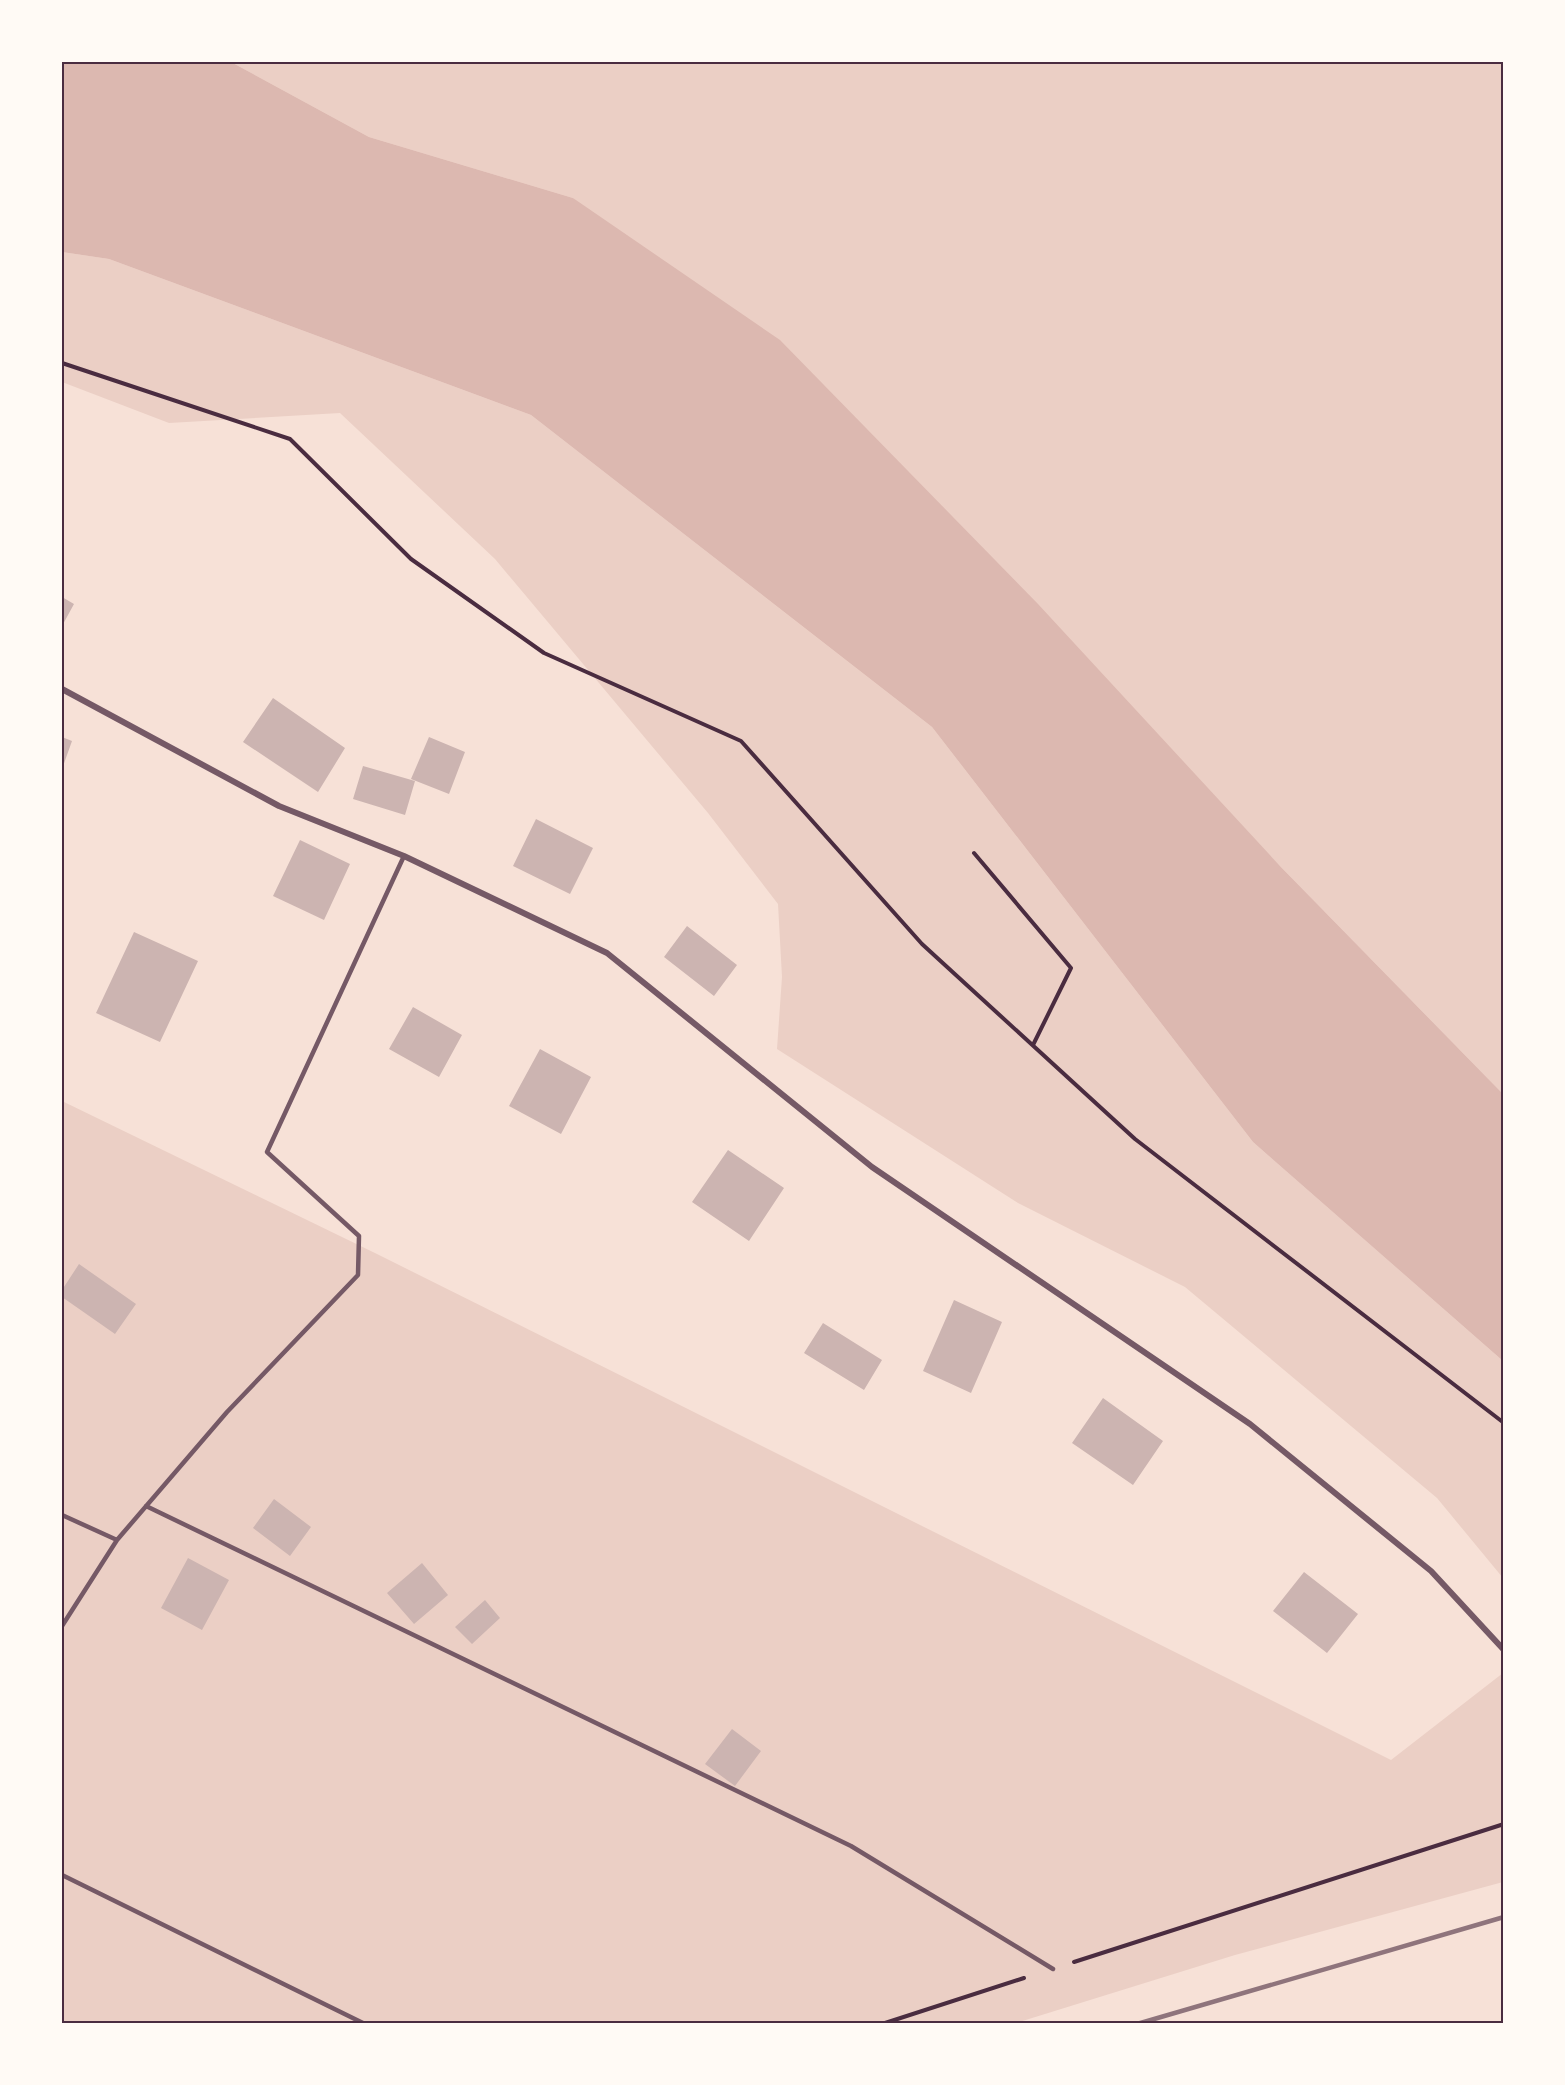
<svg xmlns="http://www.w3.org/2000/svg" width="1565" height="2085" font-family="Mulish,sans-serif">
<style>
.green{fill:#ebcfc5}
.water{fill:#dcb8b0}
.building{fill:#ccb4b1}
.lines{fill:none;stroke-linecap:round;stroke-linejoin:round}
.path{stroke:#4a2c40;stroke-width:4}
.service{stroke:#755966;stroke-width:4.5}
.minor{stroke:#755966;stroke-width:6}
.rail{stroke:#8f747c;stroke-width:4.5}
.neatline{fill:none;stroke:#4a2c40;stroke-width:2}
</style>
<rect width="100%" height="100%" fill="#f7e1d7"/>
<path class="green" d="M 231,62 L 1503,62 L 1503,1094 L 1280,866 L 573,198 L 369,137 Z
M 62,252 L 109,259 L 531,415 L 932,727 L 1253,1142 L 1503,1361 L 1503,1578 L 1437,1498 L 1185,1287 L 1018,1203 L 777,1049 L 782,977 L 778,904 L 708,813 L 495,559 L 340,413 L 169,423 L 62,382 Z
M 62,1101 L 377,1254 L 1391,1760 L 1503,1673 L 1503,1882 L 1235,1955 L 1016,2023 L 62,2023 Z"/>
<path class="water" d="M 62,62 L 231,62 L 369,137 L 573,198 L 780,340 L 1038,604 L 1280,866 L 1503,1094 L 1503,1361 L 1253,1142 L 932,727 L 531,415 L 109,259 L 62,252 Z"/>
<path class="building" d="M 62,597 L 74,604 L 62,626 Z
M 273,698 L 345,748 L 318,792 L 243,742 Z
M 62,737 L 72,741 L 62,769 Z
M 429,737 L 465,752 L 449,794 L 411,779 Z
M 363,766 L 415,781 L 405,815 L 353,799 Z
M 536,819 L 593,848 L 570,894 L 513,866 Z
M 300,840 L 350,864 L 324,920 L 273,896 Z
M 687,926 L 737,965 L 714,996 L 664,957 Z
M 134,932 L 198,961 L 160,1042 L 96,1013 Z
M 413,1007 L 462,1035 L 439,1077 L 389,1049 Z
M 540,1049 L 591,1077 L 561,1134 L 509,1106 Z
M 728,1150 L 784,1188 L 749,1241 L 692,1202 Z
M 79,1264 L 136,1304 L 115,1334 L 62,1297 L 62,1290 Z
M 954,1300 L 1002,1322 L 971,1393 L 923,1371 Z
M 823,1323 L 882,1360 L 864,1390 L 804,1353 Z
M 1103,1398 L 1163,1441 L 1133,1485 L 1072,1443 Z
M 274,1499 L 311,1527 L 290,1556 L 253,1528 Z
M 188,1558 L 229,1580 L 202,1630 L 161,1608 Z
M 422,1563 L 448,1595 L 414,1624 L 387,1593 Z
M 1304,1572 L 1358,1614 L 1327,1653 L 1273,1611 Z
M 485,1600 L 500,1618 L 472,1644 L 455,1627 Z
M 732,1729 L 761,1751 L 735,1786 L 705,1764 Z"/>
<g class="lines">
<path class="path" d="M 62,363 L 290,439 L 411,559 L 544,653 L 741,741 L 922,944 L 1135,1139 L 1504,1423
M 974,853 L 1071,968 L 1033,1045
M 1074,1962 L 1504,1824
M 882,2024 L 1024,1978"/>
<path class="service" d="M 146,1506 L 851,1846 L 1053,1969
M 62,1515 L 117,1540
M 62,1626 L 117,1540 L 227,1412 L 358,1275 L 359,1236 L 267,1152 L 404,856
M 62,1875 L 365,2024"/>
<path class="minor" d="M 62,689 L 279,806 L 404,856 L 607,953 L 872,1167 L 1250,1424 L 1431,1571 L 1504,1650"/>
<path class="rail" d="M 1137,2024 L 1504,1917"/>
</g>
<rect width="1565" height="2085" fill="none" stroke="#fffaf5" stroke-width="126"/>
<rect x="63" y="63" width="1439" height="1959" class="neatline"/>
</svg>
